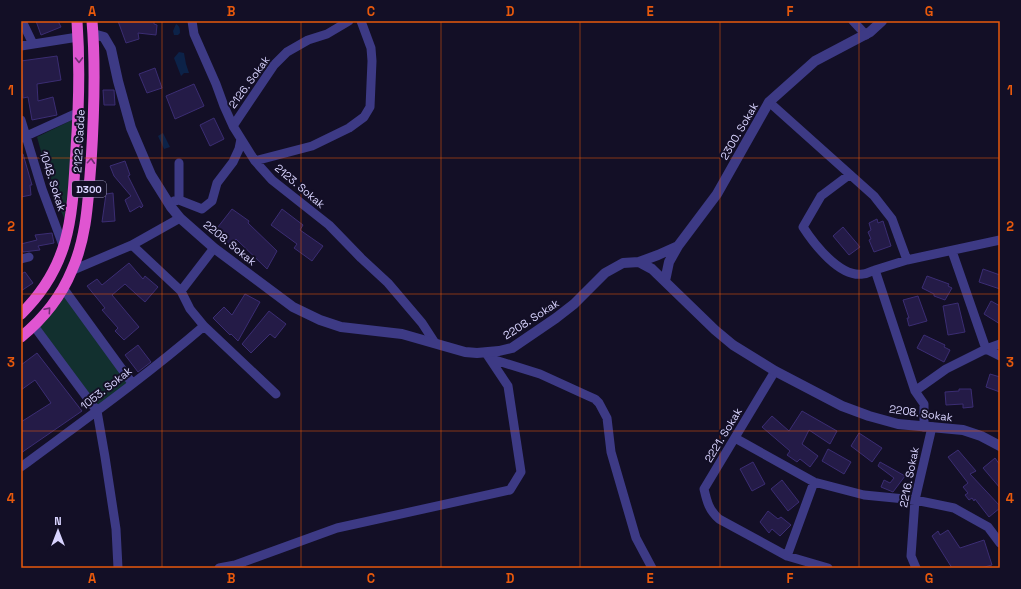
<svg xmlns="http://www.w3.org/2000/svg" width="1021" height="589" font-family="'Space Grotesk',sans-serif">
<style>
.green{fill:#12302f}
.water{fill:#0c2248}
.building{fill:#241b47;stroke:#3b2d73}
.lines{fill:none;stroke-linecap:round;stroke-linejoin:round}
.minor{stroke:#3d3a85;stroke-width:9}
.tertiary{stroke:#3d3a85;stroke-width:10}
.trunk{stroke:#e055d1;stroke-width:11}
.oneway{stroke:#6f2e73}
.grid{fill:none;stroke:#e8590c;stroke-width:1;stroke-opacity:0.55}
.labels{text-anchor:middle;stroke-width:4;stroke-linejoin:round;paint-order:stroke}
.shield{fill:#130f26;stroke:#9e99be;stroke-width:1}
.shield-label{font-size:10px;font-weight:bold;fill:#d9d4ff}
.street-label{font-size:11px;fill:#d9d4ff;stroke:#130f26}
.neatline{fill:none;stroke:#e8590c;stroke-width:1.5}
.grid-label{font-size:13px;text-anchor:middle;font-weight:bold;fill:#e8590c}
</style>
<rect width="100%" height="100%" fill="#130f26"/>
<path class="green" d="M 74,119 L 67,224 L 53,194 L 37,137 Z
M 63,288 L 132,383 L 97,411 L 34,326 Z"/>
<path class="water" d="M 176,24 C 180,26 180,29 180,33 L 178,35 L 174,35 L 173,31 Z
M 179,52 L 184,53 L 186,64 L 189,73 L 184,73 L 181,76 L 174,58 Z
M 163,133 L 170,147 L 164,149 L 158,136 Z"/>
<path class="building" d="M 36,21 L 58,21 L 61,27 L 41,35 Z
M 118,21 L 154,21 L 154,24 L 157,25 L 156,35 L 138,33 L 139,39 L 126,43 Z
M 57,56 L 61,80 L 37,84 L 38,101 L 53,97 L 57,115 L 32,120 L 28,97 L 23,98 L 21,61 Z
M 155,68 L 162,88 L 147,93 L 139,74 Z
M 194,84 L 204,106 L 175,119 L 166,96 Z
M 103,90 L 114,90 L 115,105 L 104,105 Z
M 214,118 L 224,139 L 210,146 L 200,125 Z
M 21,154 L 23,154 L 32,185 L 30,185 L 31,195 L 21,197 Z
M 125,161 L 130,175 L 128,176 L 143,206 L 141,208 L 140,206 L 130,212 L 125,200 L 131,196 L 114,176 L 110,166 Z
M 113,193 L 115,221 L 102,222 L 106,194 Z
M 232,209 L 249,221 L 248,223 L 277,251 L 267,269 L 236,239 L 231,245 L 214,232 Z
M 282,209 L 303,225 L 300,230 L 323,246 L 312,261 L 294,248 L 297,244 L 271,225 Z
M 877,219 L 878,223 L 883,221 L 891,246 L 874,252 L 869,240 L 871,239 L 868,232 L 871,230 L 869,223 Z
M 843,227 L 860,247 L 849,255 L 833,236 Z
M 52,233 L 54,243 L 38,246 L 40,250 L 23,252 L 21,244 L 37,240 L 35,235 Z
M 129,263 L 143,279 L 145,276 L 158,287 L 145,302 L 125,284 L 112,295 L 139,327 L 124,340 L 115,331 L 118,328 L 102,310 L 105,308 L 87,286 L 97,279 L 102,285 Z
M 983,269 L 1000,275 L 1000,289 L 979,282 Z
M 25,272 L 33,283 L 21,291 L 21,274 Z
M 927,276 L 949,284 L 948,286 L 952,288 L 945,300 L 934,296 L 934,294 L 922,288 Z
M 245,294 L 260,302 L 238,341 L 231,334 L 230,335 L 213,318 L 224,307 L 232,315 Z
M 918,296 L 927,321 L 909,326 L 907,318 L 909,318 L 903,300 Z
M 991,301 L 1000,306 L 1000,324 L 984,314 Z
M 958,303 L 965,332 L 948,335 L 943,306 Z
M 269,311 L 286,324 L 275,338 L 270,334 L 251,353 L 242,344 Z
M 924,335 L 945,345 L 944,347 L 950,350 L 944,362 L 917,348 Z
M 138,345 L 151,362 L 138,372 L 125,355 Z
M 37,353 L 82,411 L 21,453 L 21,422 L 51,403 L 35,380 L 21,390 L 21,365 Z
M 990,374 L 1000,377 L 1000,392 L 986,387 Z
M 959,389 L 971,389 L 973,407 L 963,408 L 963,404 L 946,405 L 945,392 L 959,391 Z
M 802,411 L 837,431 L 830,444 L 809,430 L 802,444 L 818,456 L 810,467 L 800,459 L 797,462 L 787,455 L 790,451 L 762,427 L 772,416 L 789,431 Z
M 859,433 L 882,448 L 872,462 L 851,446 Z
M 828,449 L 851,462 L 844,474 L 822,461 Z
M 958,450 L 976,471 L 970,474 L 1000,506 L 1000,508 L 989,517 L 975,499 L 974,501 L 972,498 L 969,500 L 965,495 L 968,493 L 963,487 L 968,483 L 948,457 Z
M 995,458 L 1000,465 L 1000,488 L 983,468 Z
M 753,462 L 765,484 L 752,491 L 740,469 Z
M 880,462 L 905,476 L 893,492 L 881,487 L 884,480 L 890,483 L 894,478 L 878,466 Z
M 782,480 L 799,502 L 788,511 L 771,489 Z
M 768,511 L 778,519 L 781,517 L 791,525 L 780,536 L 772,529 L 769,533 L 760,522 Z
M 948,530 L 960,548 L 984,540 L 992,565 L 981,568 L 952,568 L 932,536 L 938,531 L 940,535 Z"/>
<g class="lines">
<path class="minor" d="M 22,21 L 33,44
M 192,21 L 194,34 L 216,84 L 224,106 L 233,126 L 255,161 L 272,180 L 329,225 L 361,258 L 388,283 L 422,323 L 435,343
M 853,21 L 866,35
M 21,46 L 78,37
M 769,102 L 874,196 L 892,219 L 907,260
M 21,120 L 42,189 L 64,248
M 233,126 L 274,65 L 287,52 L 308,40 L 327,34 L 349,21
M 22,138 L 79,112
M 255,161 L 312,146 L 349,128 L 364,117 L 370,107 L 372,61 L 371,48 L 361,21
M 849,175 L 821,196 L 803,227 C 814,244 840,278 863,274 C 867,274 871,271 875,270
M 179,200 L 202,209 L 212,201 L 217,183 L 233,162 L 239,149 L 241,139
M 174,201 L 179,200 L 179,163
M 132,245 L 181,291
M 952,251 L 986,349 L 1000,356
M 21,259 L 29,257
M 73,270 L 132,245 L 180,218
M 63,288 L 132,383
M 34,326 L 97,411 L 105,457 L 116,529 L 118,568
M 204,326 L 276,394
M 489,355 L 495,360 L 540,374 L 586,395 L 595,399 L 599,403 L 607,418 L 611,452 L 636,538 L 652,568
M 775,371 L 704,489 C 707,502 709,510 719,519 L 787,556 L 814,482
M 915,391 L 946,369 L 986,349 L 1000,344
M 924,427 L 924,404 L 915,391 L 875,270 L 907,260 L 1000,240
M 735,438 L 814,482 L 864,495 L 915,500 L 954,508 L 988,527 L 1000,543
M 21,467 C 83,421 146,376 204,326 L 190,309 L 181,291 L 214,248
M 787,556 L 828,568
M 219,568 L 235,565 L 337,528 L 510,490 L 521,472 L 508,386 L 486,353
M 916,568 L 911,556 L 915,500 L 932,427"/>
<path class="tertiary" d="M 93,34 L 104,37 L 111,49 L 118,81 L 131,128 L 151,175 L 171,207 L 180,218 L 214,248 L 293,307 L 320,320 L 341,327 L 402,334 L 465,352 L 477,353 L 499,351 L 512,348 L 556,318 L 574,304 L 605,273 L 623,263 L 639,262 L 652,269 L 715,330 L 733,345 L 775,371 L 842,406 L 869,416 L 898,424 L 963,430 L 981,436 L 1000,446
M 639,262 L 658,255 L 678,246
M 665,281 L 669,262 L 678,246 L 717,194 L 769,102 L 815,61 L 870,32 L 882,21"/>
<path class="trunk" d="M 21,314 C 72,264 72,215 76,149 C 79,106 80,64 77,21
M 21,337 C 43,319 61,297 72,270 C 87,237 88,199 91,163 C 94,116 96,68 92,21"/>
</g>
<defs><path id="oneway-chevron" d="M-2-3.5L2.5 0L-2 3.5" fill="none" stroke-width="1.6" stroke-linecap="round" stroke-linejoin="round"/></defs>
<g class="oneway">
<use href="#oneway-chevron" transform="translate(79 60) rotate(89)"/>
<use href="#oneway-chevron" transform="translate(91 161) rotate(-86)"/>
<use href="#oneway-chevron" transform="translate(48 310) rotate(-49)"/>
</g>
<path class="grid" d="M 162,21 L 162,568M 301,21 L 301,568M 441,21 L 441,568M 580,21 L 580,568M 720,21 L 720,568M 859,21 L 859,568M 21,158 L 1000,158M 21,294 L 1000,294M 21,431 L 1000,431"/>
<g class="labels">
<rect class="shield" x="72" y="181" width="34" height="16" rx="3"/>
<g class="shield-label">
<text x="89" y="193">D300</text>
</g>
<g class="street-label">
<text transform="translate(249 82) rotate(-54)" y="4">2126. Sokak</text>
<text transform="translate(739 131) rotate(-60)" y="4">2300. Sokak</text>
<text transform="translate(79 141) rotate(-87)" y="4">2122. Cadde</text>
<text transform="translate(53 181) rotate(72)" y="4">1048. Sokak</text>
<text transform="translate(300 186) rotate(40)" y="4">2123. Sokak</text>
<text transform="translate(230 243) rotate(39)" y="4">2208. Sokak</text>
<text transform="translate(531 319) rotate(-33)" y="4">2208. Sokak</text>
<text transform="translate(106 388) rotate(-38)" y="4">1053. Sokak</text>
<text transform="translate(921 413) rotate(8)" y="4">2208. Sokak</text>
<text transform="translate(723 435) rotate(-59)" y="4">2221. Sokak</text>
<text transform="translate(909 477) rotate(-79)" y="4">2216. Sokak</text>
</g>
</g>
<rect width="1021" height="589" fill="none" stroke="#130f26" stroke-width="44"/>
<g transform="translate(58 531)" stroke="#130f26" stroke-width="3" paint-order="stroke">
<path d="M0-3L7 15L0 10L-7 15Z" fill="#d9d4ff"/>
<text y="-6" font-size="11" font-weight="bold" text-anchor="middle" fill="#d9d4ff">N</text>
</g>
<rect x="22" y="22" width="977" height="545" class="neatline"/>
<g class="grid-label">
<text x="92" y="16">A</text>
<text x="231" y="16">B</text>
<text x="371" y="16">C</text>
<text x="510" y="16">D</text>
<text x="650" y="16">E</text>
<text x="790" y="16">F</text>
<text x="929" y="16">G</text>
<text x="11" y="95">1</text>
<text x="1010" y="95">1</text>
<text x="11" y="231">2</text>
<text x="1010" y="231">2</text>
<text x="11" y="367">3</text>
<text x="1010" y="367">3</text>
<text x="11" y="503">4</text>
<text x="1010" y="503">4</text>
<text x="92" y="583">A</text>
<text x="231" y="583">B</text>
<text x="371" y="583">C</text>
<text x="510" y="583">D</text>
<text x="650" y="583">E</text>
<text x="790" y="583">F</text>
<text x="929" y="583">G</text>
</g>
</svg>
